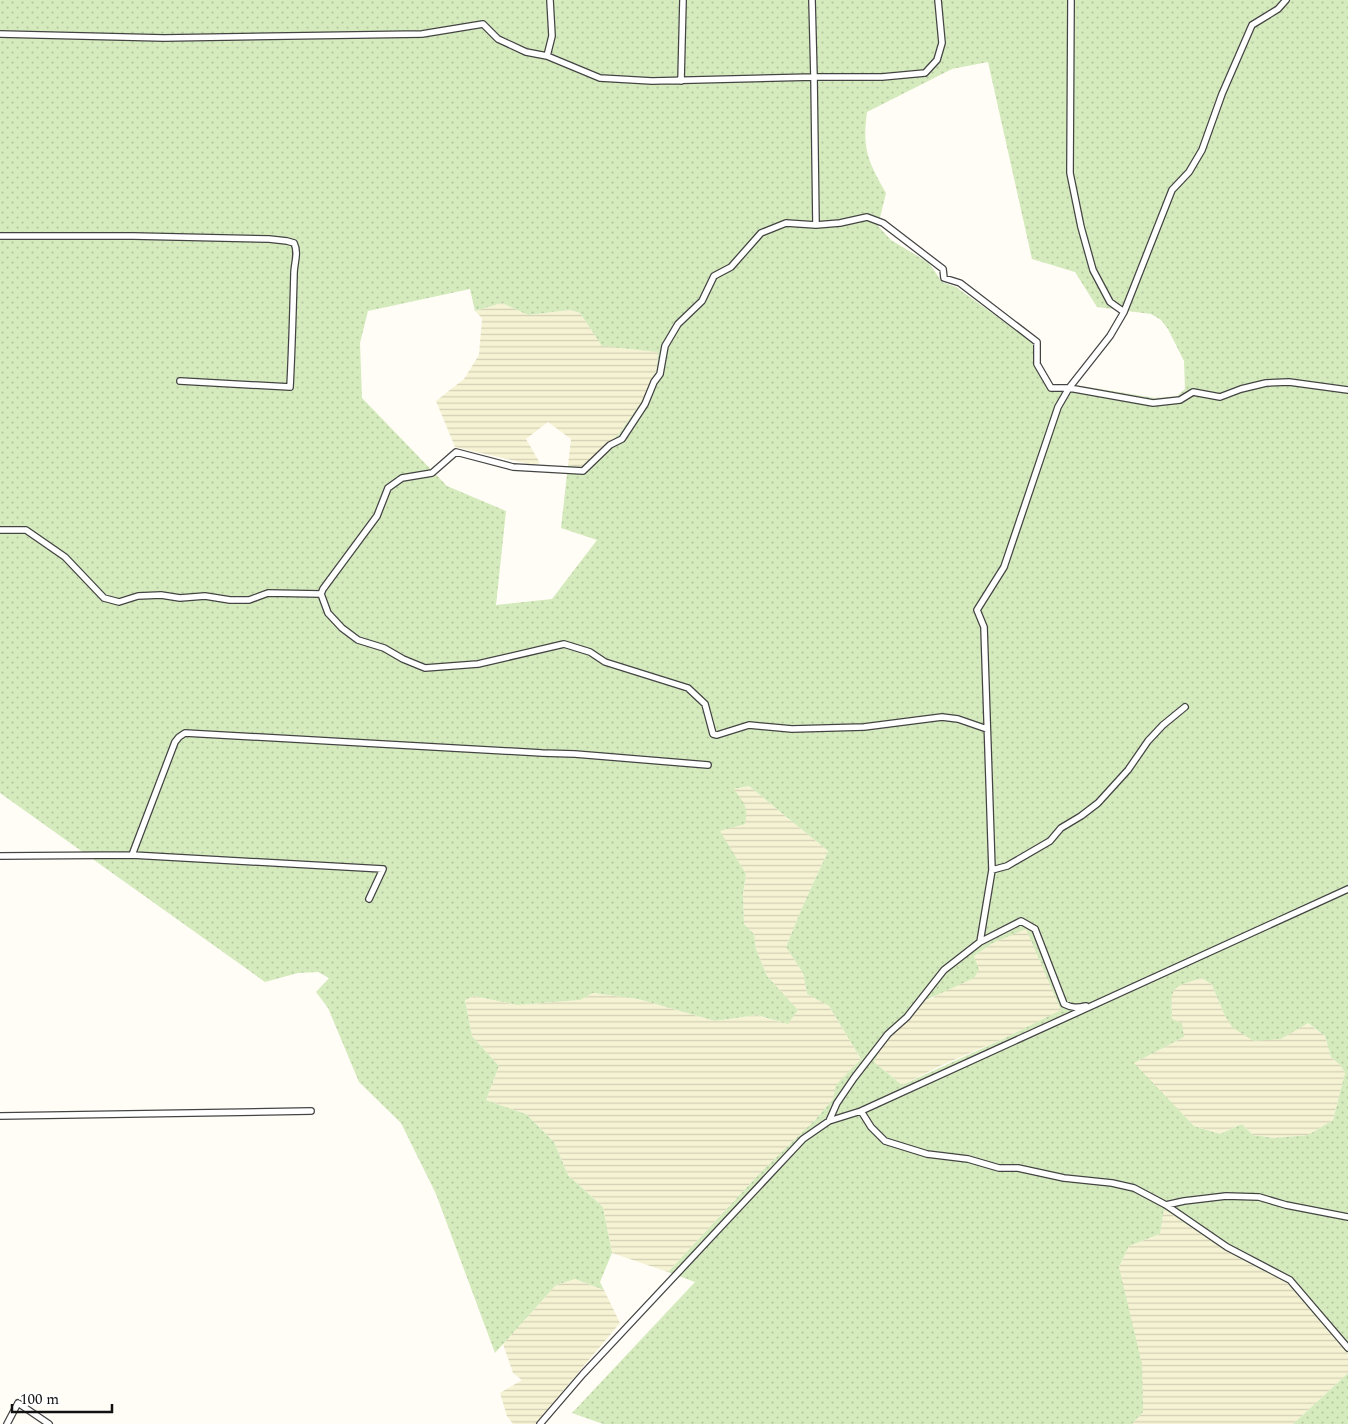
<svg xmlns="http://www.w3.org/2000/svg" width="1348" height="1424" font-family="Spectral,serif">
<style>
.farmland{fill:url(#farmland-rules)}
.grass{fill:url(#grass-dots);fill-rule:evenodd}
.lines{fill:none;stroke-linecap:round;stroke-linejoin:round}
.minor-casing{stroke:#444;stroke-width:8}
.minor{stroke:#fff;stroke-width:5.5}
</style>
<defs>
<pattern id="farmland-rules" width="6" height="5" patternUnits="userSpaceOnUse" patternTransform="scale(1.25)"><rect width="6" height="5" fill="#f6f3d4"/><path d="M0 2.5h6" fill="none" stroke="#d2cfb5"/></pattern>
<pattern id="grass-dots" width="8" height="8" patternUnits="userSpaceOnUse" patternTransform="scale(1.25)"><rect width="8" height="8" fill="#d5ebbd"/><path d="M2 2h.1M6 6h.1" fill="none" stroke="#b6c8a1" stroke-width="1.8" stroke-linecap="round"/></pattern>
</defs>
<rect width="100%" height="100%" fill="#fffdf5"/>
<path class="farmland" d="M 502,303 L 528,315 L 570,310 L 580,313 L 602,345 L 658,351 L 657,369 L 640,404 L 618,435 L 581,468 L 568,465 L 571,439 L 548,422 L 526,439 L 540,463 L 533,465 L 455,447 L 436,401 L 464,379 L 479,355 L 482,318 L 475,311 Z
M 749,786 L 828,851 L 801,910 L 786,947 L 803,973 L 807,994 L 829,1006 L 861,1059 L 837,1085 L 833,1099 L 816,1119 L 762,1171 L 668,1272 L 612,1253 L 603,1207 L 568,1175 L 554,1142 L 526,1114 L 486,1100 L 499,1066 L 472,1036 L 465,1000 L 474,996 L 517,1005 L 579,1000 L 593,993 L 638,999 L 715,1021 L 757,1015 L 780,1022 L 798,1010 L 767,976 L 756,949 L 754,934 L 744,924 L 743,894 L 746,874 L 719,831 L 734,789 Z
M 1026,928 L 1062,1010 L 1005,1038 L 942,1065 L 902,1085 L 874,1062 L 888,1035 L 912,1015 L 926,1000 L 933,998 L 974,956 L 993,943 Z
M 1202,978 L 1212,985 L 1225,1016 L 1281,1039 L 1307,1023 L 1325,1036 L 1331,1057 L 1340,1065 L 1345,1073 L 1333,1120 L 1308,1135 L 1273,1138 L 1253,1135 L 1242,1124 L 1220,1134 L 1194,1126 L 1133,1063 L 1184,1037 L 1172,1019 L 1171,993 L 1177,985 Z
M 1164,1209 L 1224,1250 L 1287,1283 L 1348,1354 L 1348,1373 L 1293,1424 L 1132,1424 L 1143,1412 L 1119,1267 L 1129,1246 L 1160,1234 Z
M 575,1279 L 604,1290 L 620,1323 L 535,1424 L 513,1424 L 507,1416 L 500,1393 L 522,1380 L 513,1373 L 503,1344 L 556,1285 Z"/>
<path class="grass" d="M 0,0 L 1348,0 L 1348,1354 L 1287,1283 L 1224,1250 L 1164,1209 L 1160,1234 L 1129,1246 L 1119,1267 L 1142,1364 L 1143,1412 L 1132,1424 L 603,1424 L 572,1413 L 695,1282 L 668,1272 L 762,1171 L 816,1119 L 833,1099 L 836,1085 L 861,1059 L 829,1006 L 807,994 L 803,973 L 786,947 L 801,910 L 828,851 L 749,786 L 734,789 C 744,803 749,807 745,824 L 720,831 L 746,874 L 743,894 L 744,924 L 754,934 L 756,949 L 767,976 L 798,1010 L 788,1024 L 757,1015 L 715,1021 L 638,999 L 593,993 L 580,1000 L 517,1005 L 474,996 L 465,1000 L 472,1036 L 499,1066 L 486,1100 L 526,1114 L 554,1142 L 568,1175 L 603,1207 L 612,1253 L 600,1282 L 604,1290 L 575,1279 L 556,1285 L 495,1353 L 436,1194 L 401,1123 L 359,1082 L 328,1008 L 316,992 L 329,978 L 318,972 L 298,973 L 265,982 L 0,793 ZM 988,62 L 1032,259 L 1075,272 L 1097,307 L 1151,314 L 1161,320 L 1168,329 L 1184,361 L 1185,389 L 1177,396 L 1155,398 L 1082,386 L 1052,390 L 1033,343 L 956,287 L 942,282 L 929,263 L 891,240 L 878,226 L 886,193 C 868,161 862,149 867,112 L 952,69 ZM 470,289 L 475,311 L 502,303 L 528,315 L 570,310 L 580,313 L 602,346 L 658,352 L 657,369 L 640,404 L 618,435 L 581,467 L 568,465 L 561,528 L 597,540 L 552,599 L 496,605 L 506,511 L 447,486 L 362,398 L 360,343 L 368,311 ZM 1026,929 L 1061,1010 L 1005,1038 L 902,1085 L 874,1062 L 888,1035 L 912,1015 L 926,1000 L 974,978 L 979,970 L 974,956 L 993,943 ZM 1202,978 L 1212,985 L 1225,1016 L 1233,1028 L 1254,1041 L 1281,1039 L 1308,1023 L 1325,1036 L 1331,1057 L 1340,1065 L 1345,1073 L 1333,1120 L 1308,1135 L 1273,1138 L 1253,1135 L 1242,1124 L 1220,1134 L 1194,1126 L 1134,1063 L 1184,1037 L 1182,1023 L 1172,1019 C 1171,986 1170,988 1202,978 Z
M 1348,1373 L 1348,1424 L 1293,1424 Z"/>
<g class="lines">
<defs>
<path id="minor" d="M 812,0 L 814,77 L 882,77 L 925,73 L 937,60 L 942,43 L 938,0
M 1071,0 L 1070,173 L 1081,227 L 1093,270 L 1110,302 L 1124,312
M 0,34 L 164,38 L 422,34 L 483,24 L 498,39 L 526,52 L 547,56 L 600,78 L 652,81 L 814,77 L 816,225
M 547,56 L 552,36 L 550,0
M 681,81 L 683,0
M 0,236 L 133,236 L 269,239 L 287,241 L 294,243 C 299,253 294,263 294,274 C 293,312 292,349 290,387 L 180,381
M 0,530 L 26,530 L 65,557 L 104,598 L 119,602 L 138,596 L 161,595 L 180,598 L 205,596 L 230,600 L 249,600 L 268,593 L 321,594 L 328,613 L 342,628 L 358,640 L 384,648 L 403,659 L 425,668 L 478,664 L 564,644 L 590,652 L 605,662 L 688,688 L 705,704 L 713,734 L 717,735 L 749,725 L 792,729 L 864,727 L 942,717 L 958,719 L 987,729
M 321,594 L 323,589 L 377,516 L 388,488 L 402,478 L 432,473 L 456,452 L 513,467 L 583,471 L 610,445 L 622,439 L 645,404 L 654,382 L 660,374 L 665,346 L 678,324 L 702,301 L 714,276 L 731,267 L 761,233 L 786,223 L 816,225 L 840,223 L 867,217 L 883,223 L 943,269 L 944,278 L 960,283 L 1037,342 L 1037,364 L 1051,388 L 1069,388 L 1153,403 L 1180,400 L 1193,392 L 1220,397 L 1241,389 L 1266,383 L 1289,382 L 1348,390
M 132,855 L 383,869 L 369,899
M 0,856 L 132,855 L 175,742 L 179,737 L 185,733 L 542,753 L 575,754 L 708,765
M 992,870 L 1007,866 L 1050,841 L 1061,828 L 1081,816 L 1098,803 L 1128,770 L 1148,741 L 1163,725 L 1185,707
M 980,942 L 1021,921 L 1035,929 L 1064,1004 C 1072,1008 1077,1008 1086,1006
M 861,1111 L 871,1127 L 885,1141 L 927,1154 L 968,1159 L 999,1168 L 1018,1168 L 1064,1178 L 1112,1183 L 1134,1188 L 1166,1205 L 1227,1247 L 1290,1280 L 1348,1348
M 0,1116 L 311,1111
M 829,1121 L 837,1103 L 854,1078 L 888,1034 L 907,1017 L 944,970 L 980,942 L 992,870 L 984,627 L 977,610 L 1004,567 L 1058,407 L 1069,388 L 1110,336 L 1124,312 L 1172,190 L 1189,172 L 1202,150 L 1222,94 L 1252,25 L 1278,9 L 1286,0
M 1166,1205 L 1184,1201 L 1226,1196 L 1259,1197 L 1286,1205 L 1348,1217
M 7,1424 L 18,1403 L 49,1424
M 540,1424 L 583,1374 L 803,1139 L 829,1121 L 861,1111 L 1348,889"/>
</defs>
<use href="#minor" class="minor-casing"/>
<use href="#minor" class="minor"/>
</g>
<path d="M12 1404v8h100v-8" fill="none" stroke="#111111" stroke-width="2.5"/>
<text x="20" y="1404" font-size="15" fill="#111111" stroke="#ffffff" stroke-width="4" paint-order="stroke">100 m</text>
</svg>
